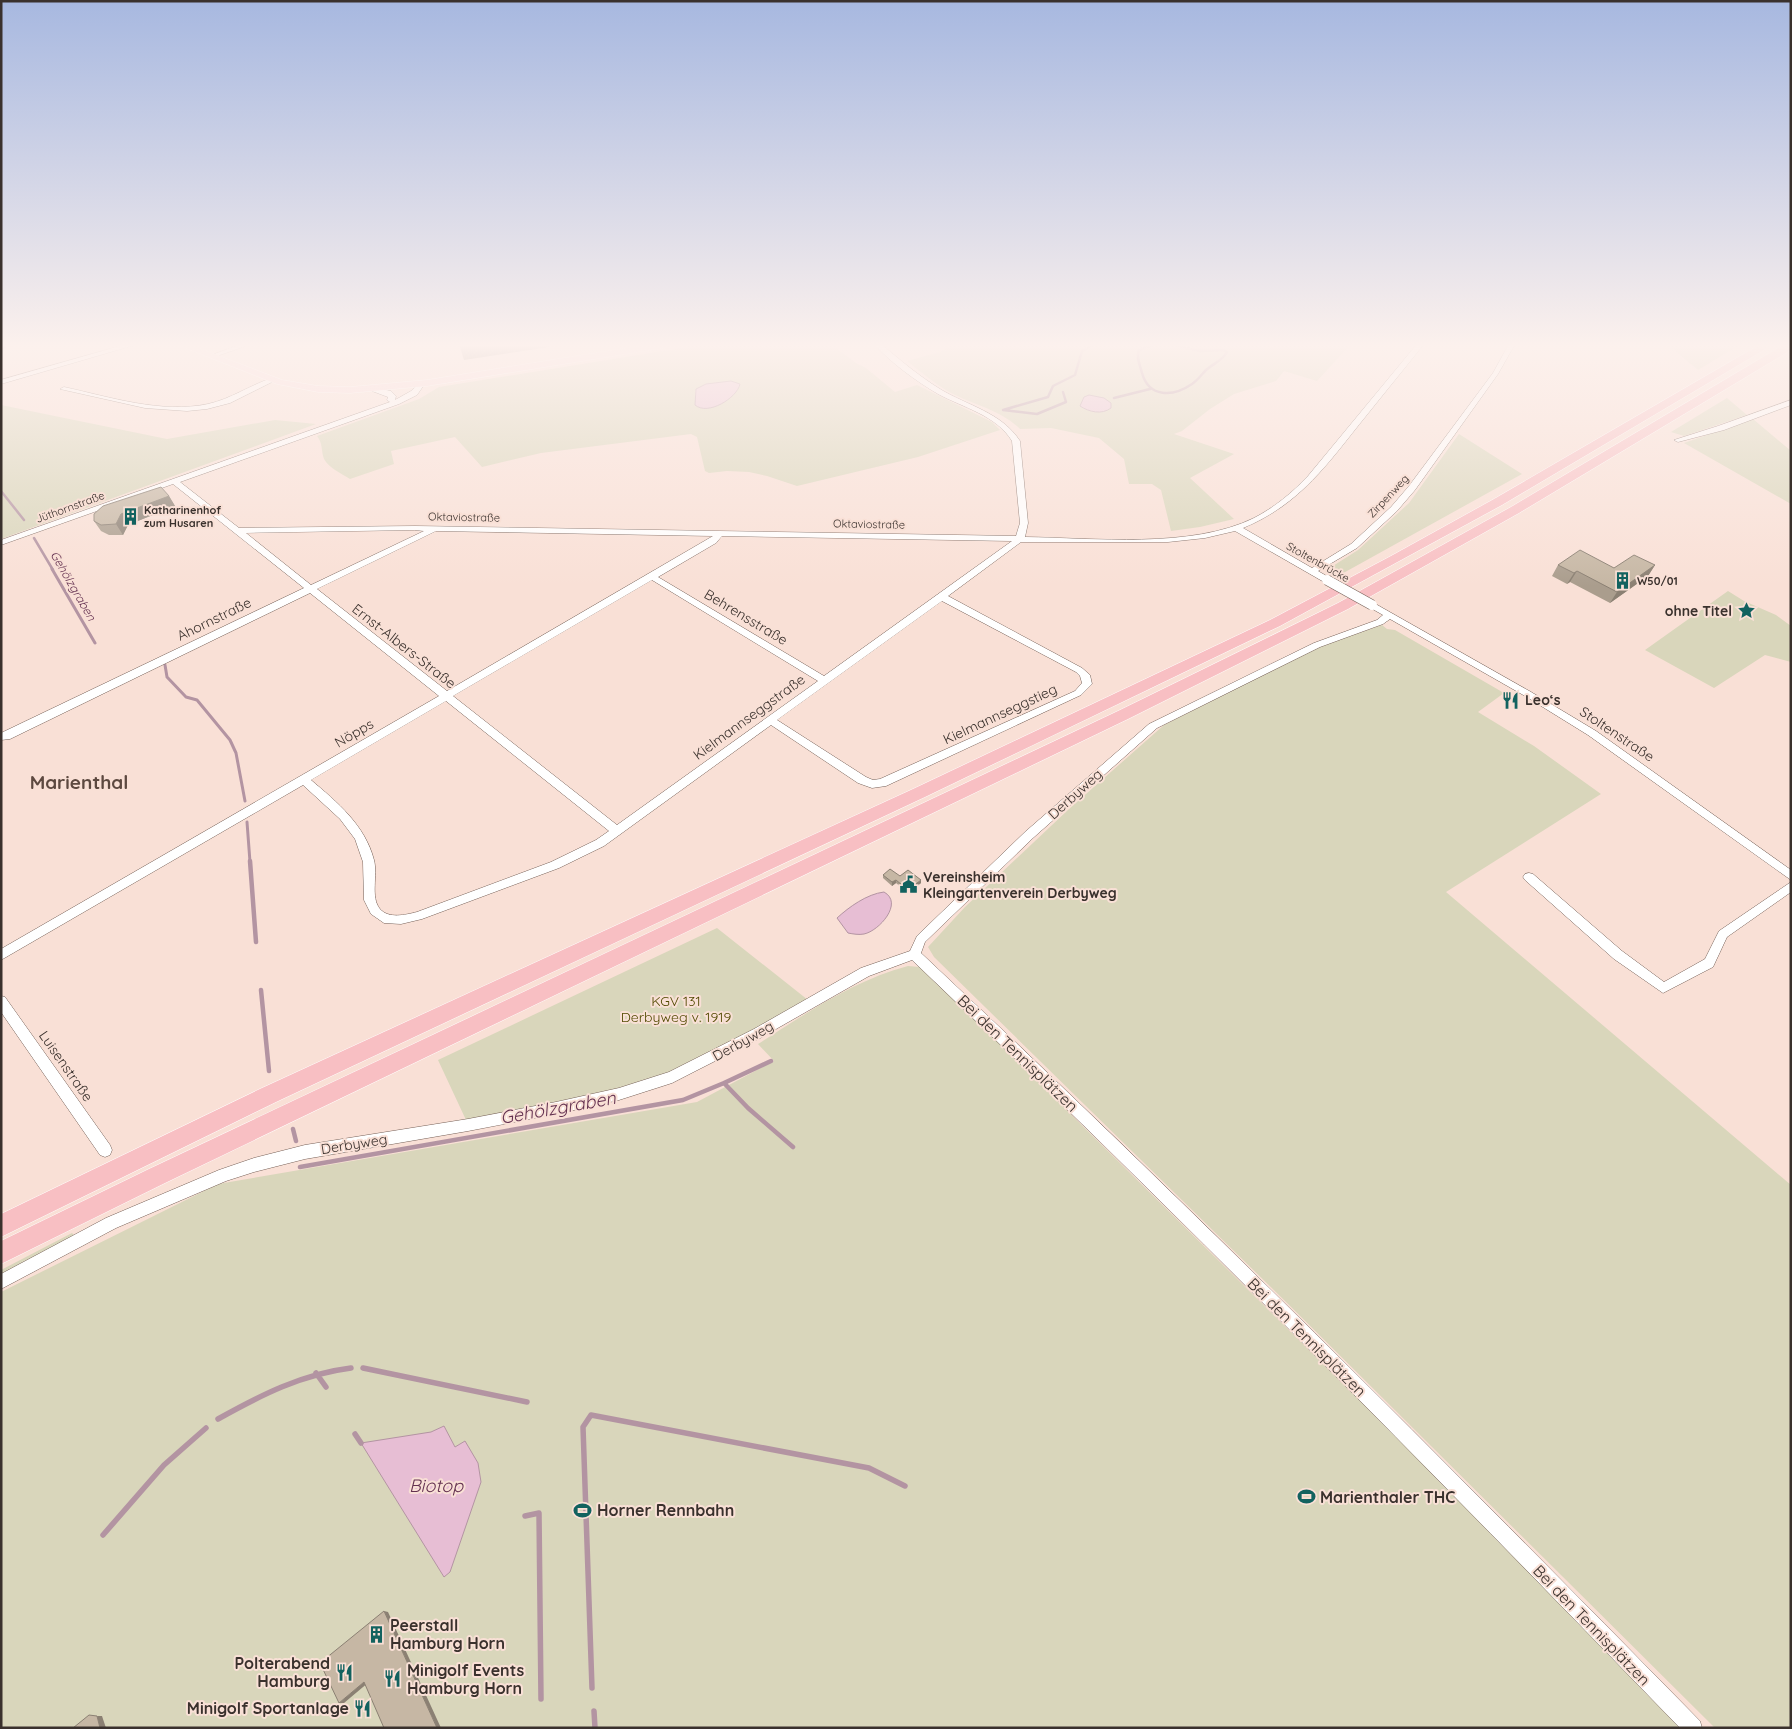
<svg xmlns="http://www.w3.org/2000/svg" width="1792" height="1729" font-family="Quicksand,sans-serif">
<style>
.green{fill:#d9d6bb;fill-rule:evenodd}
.water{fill:#e7bed4;stroke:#b394a2}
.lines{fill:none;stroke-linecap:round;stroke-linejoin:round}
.stream-far3{stroke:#b394a2;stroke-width:2.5}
.stream-far2{stroke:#b394a2;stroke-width:3}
.stream-far1{stroke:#b394a2;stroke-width:4.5}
.stream{stroke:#b394a2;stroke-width:5.5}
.minor-casing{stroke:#766158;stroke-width:1}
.major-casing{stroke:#fff;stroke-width:1}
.highway-casing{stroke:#fff;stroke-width:1}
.minor{fill:#fff;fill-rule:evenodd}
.major{fill:#fbd9db;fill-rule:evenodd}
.highway{fill:#f8bfc3;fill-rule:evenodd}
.rail{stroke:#a08e87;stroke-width:2.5;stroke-dasharray:4.5 4.5;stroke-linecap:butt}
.minor-bridge-casing{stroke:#766158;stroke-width:11;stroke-linecap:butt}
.minor-bridge{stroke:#fff;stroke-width:10}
.wall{fill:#aa9d8d}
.shaded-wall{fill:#8b8073}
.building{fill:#c6b7a4;stroke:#8b8073}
.labels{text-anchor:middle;stroke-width:4;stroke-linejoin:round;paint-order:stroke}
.far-street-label{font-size:11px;fill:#3a312d;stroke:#f9e0d6}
.far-poi-label{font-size:11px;font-weight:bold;fill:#3a312d;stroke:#f9e0d6;text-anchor:start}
.far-water-label{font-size:12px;font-style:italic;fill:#643150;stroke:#f9e0d6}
.poi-label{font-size:14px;font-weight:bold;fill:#3a312d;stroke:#f9e0d6;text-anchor:start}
.street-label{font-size:14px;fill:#3a312d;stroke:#f9e0d6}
.park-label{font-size:14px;fill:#514900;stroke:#f9e0d6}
.near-street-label{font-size:16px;fill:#3a312d;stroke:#f9e0d6}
.near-poi-label{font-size:16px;font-weight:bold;fill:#3a312d;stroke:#f9e0d6;text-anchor:start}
.near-water-label{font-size:18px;font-style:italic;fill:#643150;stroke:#f9e0d6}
.district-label{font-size:19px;font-weight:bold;fill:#5d4940;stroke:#f9e0d6}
</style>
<rect width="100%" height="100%" fill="#f9e0d6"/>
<path class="green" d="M 706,344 L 831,344 L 856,363 L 866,368 L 895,392 L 917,385 L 992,422 L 1000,430 L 918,457 L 797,486 L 767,476 L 749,472 L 727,471 L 709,473 L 705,471 L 697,437 L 691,434 L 541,453 L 482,467 L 455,437 L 391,451 L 394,464 L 350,479 C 342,474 329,468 324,459 C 321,451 323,443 317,436 L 419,399 L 439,387 ZM 731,381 L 731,398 L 719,404 L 695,405 L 695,391 L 706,384 Z
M 953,344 L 1351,344 L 1317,381 L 1284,371 L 1276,381 L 1234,394 L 1210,409 L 1182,431 L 1174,434 L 1234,454 L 1190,478 L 1234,519 L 1200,527 L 1171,531 L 1161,490 L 1152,484 L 1129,484 L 1124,459 L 1099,438 L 1051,428 L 1020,429 C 1001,410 974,405 951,393 C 935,384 921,372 907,361 L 940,352 ZM 1104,398 L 1111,403 L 1111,408 C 1102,415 1089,412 1080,406 L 1084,402 Z
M 1667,344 L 1741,344 L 1698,370 Z
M 1727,398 L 1747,415 L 1684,436 L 1671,432 Z
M 1,405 L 167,439 L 275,420 L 316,424 L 1,539 Z
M 1753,419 L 1791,451 L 1791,504 L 1684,443 Z
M 1459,434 L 1522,474 L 1338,576 L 1325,571 L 1358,550 L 1409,503 Z
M 1728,591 L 1744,601 L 1776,615 L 1791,626 L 1791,662 L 1765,655 L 1714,688 L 1645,650 Z
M 1382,625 L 1387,629 L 1395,630 L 1504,693 L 1478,712 L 1534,746 L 1601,794 L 1446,892 L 1791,1185 L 1791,1728 L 1715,1728 L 1288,1304 L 934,957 L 928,947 L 965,907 L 1069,809 L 1164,725 L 1320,646 Z
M 717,928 L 808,1000 L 758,1030 L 671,1073 L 632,1087 L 466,1120 L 438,1060 Z
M 908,966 L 920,967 L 928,973 L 1691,1728 L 1,1728 L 1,1292 L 218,1184 L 697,1102 L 774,1061 L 758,1044 C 805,1014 854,980 908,966 Z
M 72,1233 L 76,1237 L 1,1277 L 1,1270 Z"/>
<path class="water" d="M 731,381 L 740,384 C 737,398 708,416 695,405 L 696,389 L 706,384 Z
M 1089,395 L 1104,398 L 1111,403 L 1111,408 C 1102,415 1089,412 1080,406 L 1084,397 Z
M 884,892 C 904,903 879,931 864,934 C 859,935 853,934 848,933 L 837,918 C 849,907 867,894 884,892 Z
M 444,1426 L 455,1447 L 465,1441 L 478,1463 L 481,1482 L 450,1572 L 444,1577 L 361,1443 L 431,1432 Z"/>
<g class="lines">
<path class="stream-far3" d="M 1170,344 L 1200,351 L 1223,350 L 1227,352 C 1222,361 1214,363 1206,370 C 1202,374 1198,380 1192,384 C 1173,397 1149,398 1142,373 C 1140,365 1136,358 1139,350 L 1153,345 Z
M 1063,392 L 1066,402 L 1037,414 L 1003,410 L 1048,397 L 1053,386 L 1075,375 L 1082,351 L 1096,344
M 1114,398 L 1150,389
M 1,491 L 24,520
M 34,538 L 53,570"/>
<path class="stream-far2" d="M 52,569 L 95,643
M 165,665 L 167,677 L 186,697 L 197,700 L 230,740 L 236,753 L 245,801
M 247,822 L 250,862"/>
<path class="stream-far1" d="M 250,861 L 256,942
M 261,990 L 269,1071
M 724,1083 L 771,1061
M 293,1129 L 296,1141
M 300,1167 L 683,1100 L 724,1083 L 748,1108 L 793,1147"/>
<path class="stream" d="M 363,1368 L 527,1402
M 316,1373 L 326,1387
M 218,1419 C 261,1395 302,1374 351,1368
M 355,1434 L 361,1443
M 525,1516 L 539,1513 L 541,1699
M 103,1535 L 164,1465 L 206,1428
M 592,1688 L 583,1427 L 591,1415 L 869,1468 L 905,1486
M 594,1711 L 595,1728"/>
<defs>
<path id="minor" d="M 127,344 L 138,344 L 1,384 L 1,380 Z
M 242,344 L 252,344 L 214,357 L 209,356 Z
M 874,344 L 881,344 C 900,360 919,376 940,389 C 968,406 1001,412 1020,441 L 1028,523 L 1025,537 C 1094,538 1191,549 1254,518 C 1275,507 1292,493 1308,476 L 1417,344 L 1424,344 C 1405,368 1385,392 1366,416 C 1328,463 1301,504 1243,528 L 1312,568 L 1351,544 L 1391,507 L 1409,486 L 1493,373 L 1509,344 L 1515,344 L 1498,374 L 1415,490 L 1397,511 L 1357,548 L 1318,571 L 1330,578 L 1330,582 L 1324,582 L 1235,531 L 1205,538 L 1168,542 L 1021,542 L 948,596 L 1082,668 L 1090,675 L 1092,684 L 1081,695 L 886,786 L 872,788 L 858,783 L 771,725 L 604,846 L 559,868 L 422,919 L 401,924 L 384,923 L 371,914 L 364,900 L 363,862 L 355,839 L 340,819 L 303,785 L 1,960 L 1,949 L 439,696 L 310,593 L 10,739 L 1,740 L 1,733 L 304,588 L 173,484 L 1,545 L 1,540 L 390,402 L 387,400 L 388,397 L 372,391 L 372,387 L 391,391 L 396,396 L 395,400 L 411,391 L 420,383 L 424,385 L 417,395 L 399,404 L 180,482 L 239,528 L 415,526 L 1016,536 L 1020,523 L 1012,441 C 996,415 964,408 938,394 C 916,381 891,363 874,344 ZM 415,530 L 424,531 L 311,585 L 246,533 ZM 436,531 L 713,536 L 447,691 L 317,589 ZM 722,536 L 1012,541 L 824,676 L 658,577 L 716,543 ZM 652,580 L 818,681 L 617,825 L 453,696 ZM 942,601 L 1076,672 L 1080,676 L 1082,683 L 1075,691 L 880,779 L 873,780 L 866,777 L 777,720 ZM 446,701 L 609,831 L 596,840 L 551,862 L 417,912 C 405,915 389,919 380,909 C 370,897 378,875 374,860 C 365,825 337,802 311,780 Z
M 272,378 L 276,380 L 230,403 L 207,409 L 187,411 L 145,408 L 60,389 L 64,387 C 110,397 161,414 208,404 C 231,399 250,385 272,378 Z
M 1791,400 L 1791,405 L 1724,430 L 1678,442 L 1674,440 L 1718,426 Z
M 1372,602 L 1531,692 L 1596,731 L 1791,870 L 1791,880 L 1588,735 L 1525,696 L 1390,619 L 1383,624 L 1320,647 L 1157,728 L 1033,838 L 925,942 L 921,953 C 1187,1202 1445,1461 1700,1721 L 1702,1728 L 1680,1728 C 1428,1468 1174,1209 912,960 L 869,976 L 762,1037 L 672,1083 L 619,1100 L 556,1114 L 468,1131 L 305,1159 L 254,1172 L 226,1181 L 116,1228 L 1,1289 L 1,1274 L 106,1218 L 219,1170 L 254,1158 L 305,1145 L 468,1119 L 556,1102 L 619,1088 L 669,1072 L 754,1029 L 861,968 L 910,951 L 917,936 L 1025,832 L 1149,724 L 1314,643 L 1377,620 L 1383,615 L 1369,607 L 1369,603 Z
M 1529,873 L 1533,874 L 1622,951 L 1664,982 L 1705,959 L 1719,931 L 1791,882 L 1791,892 L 1727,937 L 1713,967 L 1663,993 L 1614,959 L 1525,880 L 1523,877 L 1525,874 Z
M 1,996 L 5,997 L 110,1145 L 112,1150 L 110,1155 L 105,1157 L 100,1155 L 1,1012 Z"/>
<path id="major" d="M 176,344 L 188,344 L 282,380 L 318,386 L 350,387 L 427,380 L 652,344 L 673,344 L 669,347 L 427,386 L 350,393 L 318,392 L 277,384 Z"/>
<path id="highway" d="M 1761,344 L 1774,344 L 1502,505 L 1280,626 L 925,797 L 276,1102 L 1,1237 L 1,1214 L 262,1088 L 913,789 L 1270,620 L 1391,556 L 1494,499 Z
M 1785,344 L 1791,344 L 1791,350 L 1519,513 L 1348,609 L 1128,719 L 165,1183 L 1,1264 L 1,1241 L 149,1169 L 1118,711 L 1338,603 L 1511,507 Z"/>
</defs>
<use href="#minor" class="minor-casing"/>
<use href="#major" class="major-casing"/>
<use href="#highway" class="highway-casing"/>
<use href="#minor" class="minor"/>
<use href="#major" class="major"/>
<use href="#highway" class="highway"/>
<path class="rail" d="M 1,349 L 14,344"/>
<defs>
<path id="minor-bridge" d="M 1327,580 L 1372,605"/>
</defs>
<use href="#minor-bridge" class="minor-bridge-casing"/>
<use href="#minor-bridge" class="minor-bridge"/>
</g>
<path class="wall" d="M 169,496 L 175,506 L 128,525 L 123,535 L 109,535 L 101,531 L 94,521 Z
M 1558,565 L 1614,568 L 1655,565 L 1648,576 L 1610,603 L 1570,582 L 1567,584 L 1552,576 Z
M 883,875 L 900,876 L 921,883 L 908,893 L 896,883 L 892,886 L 883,878 Z"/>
<path class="shaded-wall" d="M 459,344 L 549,344 L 550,347 L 464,360 Z
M 169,496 L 175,506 L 128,525 L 123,535 L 116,524 L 121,514 Z
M 1655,565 L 1648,576 L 1610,603 L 1617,592 Z
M 1577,571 L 1570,582 L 1567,584 L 1574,573 Z
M 896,880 L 896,883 L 892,886 L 892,882 Z
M 921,880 L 921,883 L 908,893 L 908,890 Z
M 384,1611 L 388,1612 L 441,1728 L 437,1728 Z
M 364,1682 L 369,1682 L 344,1703 L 339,1703 Z
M 97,1716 L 102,1716 L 106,1728 L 100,1728 Z"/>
<path class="building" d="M 161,487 L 169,496 L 121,514 L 116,524 L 101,525 L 94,521 L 94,514 L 103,506 Z
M 1580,550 L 1614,568 L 1634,555 L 1655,565 L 1617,592 L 1577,571 L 1574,573 L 1558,565 Z
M 890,869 L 900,876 L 908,870 L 921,880 L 908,890 L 896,880 L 892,882 L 883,875 Z
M 384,1611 L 437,1728 L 384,1728 L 364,1682 L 339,1703 L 320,1663 Z
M 89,1715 L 97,1716 L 100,1728 L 73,1728 Z"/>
<linearGradient id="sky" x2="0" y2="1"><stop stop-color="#a7b8e0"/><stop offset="0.59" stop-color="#fcf1ed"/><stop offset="1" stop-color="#fcf1ed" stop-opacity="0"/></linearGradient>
<rect width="1792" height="586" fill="url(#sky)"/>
<defs>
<symbol id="building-bare" viewBox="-9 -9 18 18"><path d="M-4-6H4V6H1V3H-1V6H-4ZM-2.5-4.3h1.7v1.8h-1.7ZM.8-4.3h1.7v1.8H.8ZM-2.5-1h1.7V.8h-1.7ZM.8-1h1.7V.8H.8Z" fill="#12625f" stroke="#f9e0d6" stroke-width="2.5" paint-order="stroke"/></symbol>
<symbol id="sight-bare" viewBox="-9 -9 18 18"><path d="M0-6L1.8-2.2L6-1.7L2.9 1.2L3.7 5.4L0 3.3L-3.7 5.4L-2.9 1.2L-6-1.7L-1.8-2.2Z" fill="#12625f" stroke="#f9e0d6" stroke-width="2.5" paint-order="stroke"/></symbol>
<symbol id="restaurant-bare" viewBox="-9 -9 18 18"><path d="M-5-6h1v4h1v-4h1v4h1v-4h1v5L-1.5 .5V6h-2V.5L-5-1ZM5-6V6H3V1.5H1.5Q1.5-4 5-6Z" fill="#12625f" stroke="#f9e0d6" stroke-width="2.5" paint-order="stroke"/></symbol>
<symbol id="civic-bare" viewBox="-9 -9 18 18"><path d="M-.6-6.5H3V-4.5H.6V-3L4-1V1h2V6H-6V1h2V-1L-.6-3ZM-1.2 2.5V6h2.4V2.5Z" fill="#12625f" stroke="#f9e0d6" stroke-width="2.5" paint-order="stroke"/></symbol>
<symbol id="stadium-bare" viewBox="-9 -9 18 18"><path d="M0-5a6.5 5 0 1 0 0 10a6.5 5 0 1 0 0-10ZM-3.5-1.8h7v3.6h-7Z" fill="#12625f" stroke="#f9e0d6" stroke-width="2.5" paint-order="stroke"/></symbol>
</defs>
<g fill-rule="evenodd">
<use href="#building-bare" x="118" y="504" width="25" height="25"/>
<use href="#building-bare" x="1610" y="568" width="25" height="25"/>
<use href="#sight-bare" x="1734" y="598" width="25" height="25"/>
<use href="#restaurant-bare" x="1498" y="688" width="25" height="25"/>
<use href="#civic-bare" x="896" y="872" width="25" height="25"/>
<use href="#stadium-bare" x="1294" y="1484" width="25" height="25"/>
<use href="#stadium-bare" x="570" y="1498" width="25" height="25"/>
<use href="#building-bare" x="364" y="1622" width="25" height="25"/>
<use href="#restaurant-bare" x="332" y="1660" width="25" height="25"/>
<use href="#restaurant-bare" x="380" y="1666" width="25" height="25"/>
<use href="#restaurant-bare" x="350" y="1696" width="25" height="25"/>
</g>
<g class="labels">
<g class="far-street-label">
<text transform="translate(1388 496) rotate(-47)" y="4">Zirpenweg</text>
<text transform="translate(70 507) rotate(-20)" y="4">Jüthornstraße</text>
<text transform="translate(464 517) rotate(1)" y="4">Oktaviostraße</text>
<text transform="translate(869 524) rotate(1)" y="4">Oktaviostraße</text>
<text transform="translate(1318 562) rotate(29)" y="4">Stoltenbrücke</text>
</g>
<g class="far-poi-label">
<text x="144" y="514">Katharinenhof<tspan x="144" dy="13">zum Husaren</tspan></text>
<text x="1637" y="585">W50/01</text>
</g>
<g class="far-water-label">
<text transform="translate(73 586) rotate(60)" y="4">Gehölzgraben</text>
</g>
<g class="poi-label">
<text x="1732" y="616" text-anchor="end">ohne Titel</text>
<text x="1525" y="705">Leo‘s</text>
<text x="923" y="882">Vereinsheim<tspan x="923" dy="16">Kleingartenverein Derbyweg</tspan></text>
</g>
<g class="street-label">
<text transform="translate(746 617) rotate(31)" y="5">Behrensstraße</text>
<text transform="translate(214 619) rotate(-26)" y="5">Ahornstraße</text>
<text transform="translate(404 646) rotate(38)" y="5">Ernst-Albers-Straße</text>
<text transform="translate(1000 714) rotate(-25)" y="5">Kielmannseggstieg</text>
<text transform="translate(749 717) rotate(-36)" y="5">Kielmannseggstraße</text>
<text transform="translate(354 733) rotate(-30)" y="5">Nöpps</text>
<text transform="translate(1617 734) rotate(34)" y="5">Stoltenstraße</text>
<text transform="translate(1075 794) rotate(-42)" y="5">Derbyweg</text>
<text transform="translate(743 1041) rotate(-29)" y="5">Derbyweg</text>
<text transform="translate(66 1066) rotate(55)" y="5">Luisenstraße</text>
<text transform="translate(354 1144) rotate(-9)" y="5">Derbyweg</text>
</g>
<g class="park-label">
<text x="676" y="1006">KGV 131<tspan x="676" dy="16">Derbyweg v. 1919</tspan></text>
</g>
<g class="near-street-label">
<text transform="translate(1018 1053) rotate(44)" y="6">Bei den Tennisplätzen</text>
<text transform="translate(1307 1337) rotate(45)" y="6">Bei den Tennisplätzen</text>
<text transform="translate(1592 1625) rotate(46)" y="6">Bei den Tennisplätzen</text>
</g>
<g class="near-poi-label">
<text x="1320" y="1503">Marienthaler THC</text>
<text x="597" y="1516">Horner Rennbahn</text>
<text x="390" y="1631">Peerstall<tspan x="390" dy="18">Hamburg Horn</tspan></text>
<text x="330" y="1669" text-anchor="end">Polterabend<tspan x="330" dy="18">Hamburg</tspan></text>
<text x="407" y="1676">Minigolf Events<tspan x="407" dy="18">Hamburg Horn</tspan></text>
<text x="349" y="1714" text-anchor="end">Minigolf Sportanlage</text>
</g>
<g class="near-water-label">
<text transform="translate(558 1108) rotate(-10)" y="6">Gehölzgraben</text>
<text x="436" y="1492">Biotop</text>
</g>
<g class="district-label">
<text x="79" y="789">Marienthal</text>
</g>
</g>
<rect width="1792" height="1729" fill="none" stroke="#3a312d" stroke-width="5"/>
</svg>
